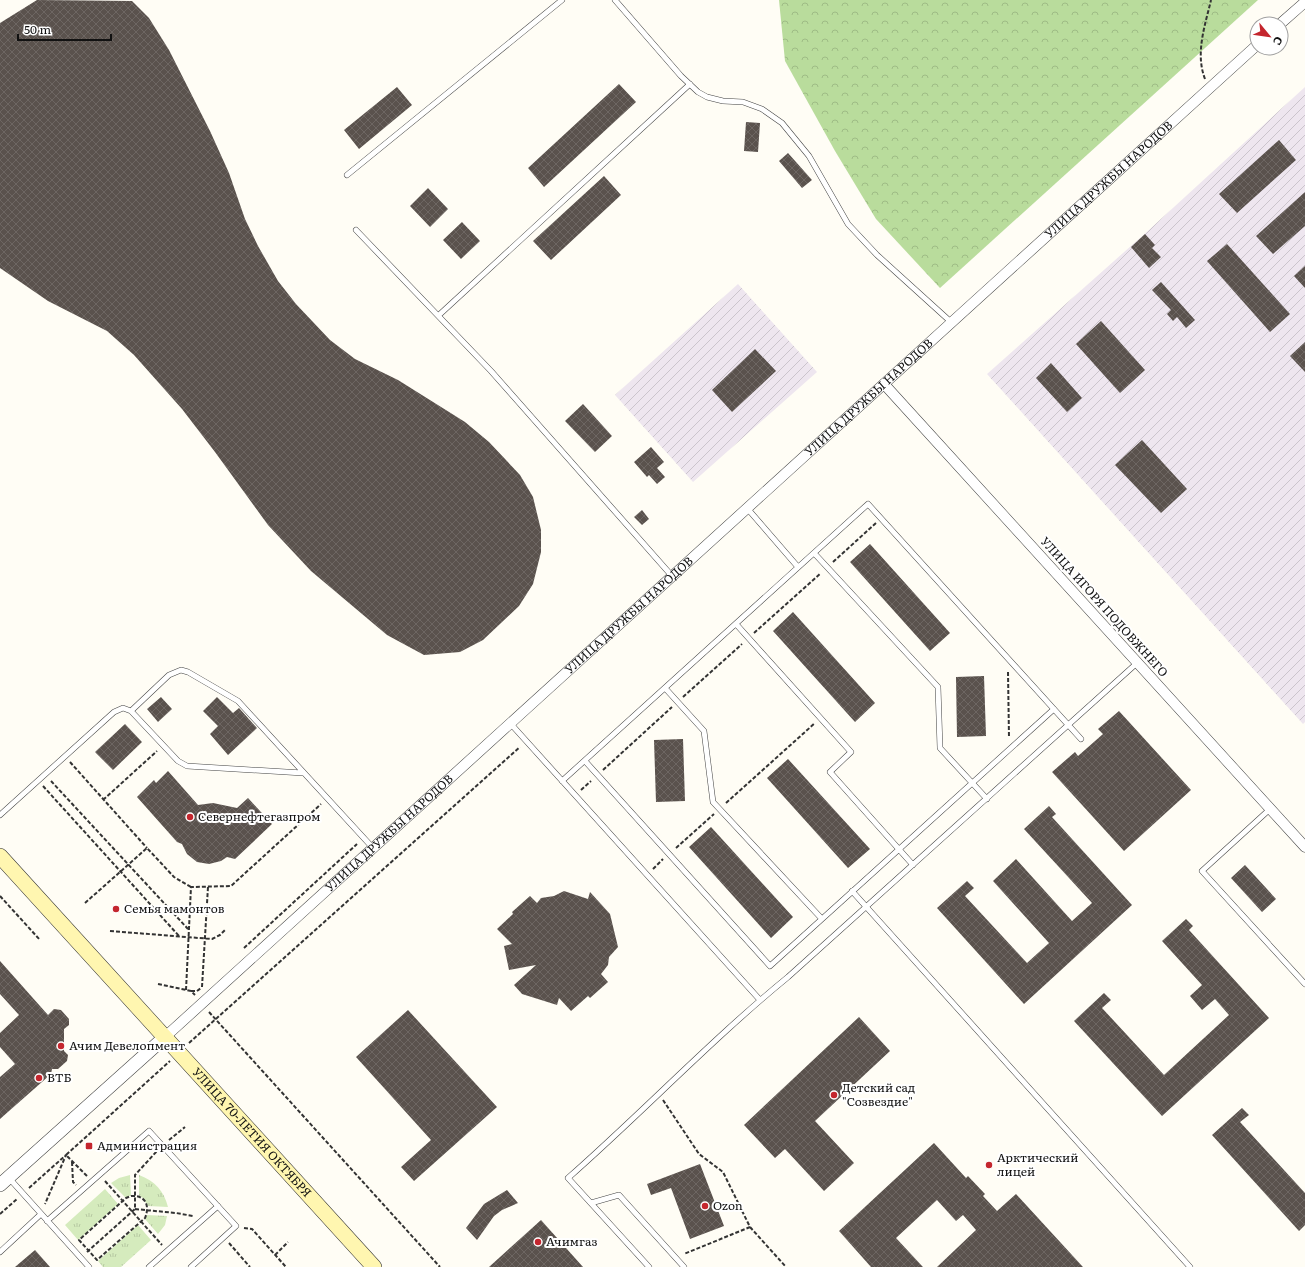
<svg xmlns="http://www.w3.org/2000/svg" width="1305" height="1267" font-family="Literata,serif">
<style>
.industrial{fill:url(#industrial-furrows)}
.grass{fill:url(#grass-tufts)}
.forest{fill:url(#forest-crowns)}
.building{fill:url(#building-cross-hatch)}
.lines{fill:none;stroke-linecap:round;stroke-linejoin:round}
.service-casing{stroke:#444;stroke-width:6}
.minor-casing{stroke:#444;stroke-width:11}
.tertiary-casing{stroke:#444;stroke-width:14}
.secondary-casing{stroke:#333;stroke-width:16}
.path{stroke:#333;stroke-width:2;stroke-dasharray:4 2;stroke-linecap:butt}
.service{stroke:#fff;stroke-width:5}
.minor{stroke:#fff;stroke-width:10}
.tertiary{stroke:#fff;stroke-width:13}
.secondary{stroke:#fff6b0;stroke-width:15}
.poi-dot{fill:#c4262e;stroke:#fff;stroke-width:1.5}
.labels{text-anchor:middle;stroke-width:4;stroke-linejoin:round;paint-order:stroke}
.street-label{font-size:12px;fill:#111;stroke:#fff}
.poi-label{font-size:12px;fill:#111;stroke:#fff;text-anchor:start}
</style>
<defs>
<pattern id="industrial-furrows" width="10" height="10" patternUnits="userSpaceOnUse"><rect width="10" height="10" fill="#eee6ef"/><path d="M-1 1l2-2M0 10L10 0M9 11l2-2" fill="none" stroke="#cbc4cc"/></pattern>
<pattern id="grass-tufts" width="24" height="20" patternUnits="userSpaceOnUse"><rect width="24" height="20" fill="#d5ebbd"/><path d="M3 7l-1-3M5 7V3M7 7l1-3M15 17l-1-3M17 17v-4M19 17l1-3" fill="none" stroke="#b6c8a1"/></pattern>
<pattern id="forest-crowns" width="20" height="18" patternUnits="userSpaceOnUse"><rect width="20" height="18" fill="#b9dc9c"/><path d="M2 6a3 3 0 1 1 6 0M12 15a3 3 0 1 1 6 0" fill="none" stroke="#9ebc85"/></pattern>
<pattern id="building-cross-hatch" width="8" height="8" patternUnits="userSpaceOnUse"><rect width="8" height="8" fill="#5a524d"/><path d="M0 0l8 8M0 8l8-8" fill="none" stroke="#6d6662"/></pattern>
</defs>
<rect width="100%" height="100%" fill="#fffdf5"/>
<path class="industrial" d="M 1305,87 L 1305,722 L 1303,724 L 987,374 L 1150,229 Z
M 738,284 L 817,372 L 693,482 L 615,395 Z"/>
<path class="grass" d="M 130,1175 L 131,1195 L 126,1198 L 111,1183 L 119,1178 Z
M 139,1175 C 155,1181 164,1191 168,1207 L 148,1206 L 143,1198 L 139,1196 Z
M 105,1189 L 118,1204 L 78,1240 L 65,1225 Z
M 147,1215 L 167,1216 L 165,1225 L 158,1234 L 145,1219 Z
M 138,1225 L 151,1240 L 121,1267 L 103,1267 L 98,1261 Z"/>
<path class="forest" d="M 779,0 L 1258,0 L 940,288 L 876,219 L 835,151 L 785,61 Z"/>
<path class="building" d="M 37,0 L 132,1 L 149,18 L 169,50 L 210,131 L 229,173 L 245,219 L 258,246 L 278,281 L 296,304 L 330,340 L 355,359 L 398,380 L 465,422 L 489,442 L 520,475 L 533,497 L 541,530 L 541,552 L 533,584 L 519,606 L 483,640 L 460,652 L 424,655 L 387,635 L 311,571 L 268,525 L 215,452 L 182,409 L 134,355 L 107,331 L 48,301 L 0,268 L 0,23 Z
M 619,84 L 636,102 L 544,187 L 528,168 Z
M 397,87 L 412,105 L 359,149 L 344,130 Z
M 746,122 L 760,123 L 758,152 L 744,151 Z
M 1279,140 L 1296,160 L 1237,213 L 1219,194 Z
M 788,153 L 812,180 L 802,188 L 779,161 Z
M 604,176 L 621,195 L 551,260 L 533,241 Z
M 428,188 L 448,209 L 430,227 L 410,206 Z
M 1305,192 L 1305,226 L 1273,254 L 1256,236 Z
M 462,222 L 480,241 L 461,259 L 443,240 Z
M 1145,234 L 1155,245 L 1152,248 L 1161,257 L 1149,268 L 1131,247 Z
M 1227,244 L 1290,314 L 1270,332 L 1207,261 Z
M 1305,266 L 1305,288 L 1294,276 Z
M 1161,282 L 1195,320 L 1186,328 L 1177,317 L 1173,321 L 1167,314 L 1171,310 L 1152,290 Z
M 1101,321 L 1145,370 L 1120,393 L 1076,344 Z
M 1305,342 L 1305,372 L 1290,356 Z
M 755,349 L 776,371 L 732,412 L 712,390 Z
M 1051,363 L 1082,398 L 1067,412 L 1036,378 Z
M 583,404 L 612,436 L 595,452 L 565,421 Z
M 1142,440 L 1187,489 L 1161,513 L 1115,465 Z
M 651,447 L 664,462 L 657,468 L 665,477 L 657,484 L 649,475 L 647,477 L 634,462 Z
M 642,510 L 649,519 L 642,525 L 634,517 Z
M 870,544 L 950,633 L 930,651 L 850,562 Z
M 793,612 L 875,703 L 855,722 L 773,631 Z
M 984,676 L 986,736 L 957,737 L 956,677 Z
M 161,697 L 172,709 L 158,722 L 147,709 Z
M 217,697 L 233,713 L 239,708 L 257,728 L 228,755 L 210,734 L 218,726 L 203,711 Z
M 1119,711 L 1191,790 L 1124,851 L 1052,772 L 1075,752 L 1078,756 L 1103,734 L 1098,729 Z
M 125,724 L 142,742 L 113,770 L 95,752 Z
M 683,739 L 685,801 L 656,802 L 654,740 Z
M 788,759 L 870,849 L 848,868 L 767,778 Z
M 168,771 L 198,805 L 213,803 L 237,808 L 248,798 L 272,824 L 235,859 L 227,857 L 221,861 L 209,864 L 197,862 L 187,854 L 182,844 L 177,842 L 137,797 L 154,780 L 156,783 Z
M 1049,806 L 1056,814 L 1052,817 L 1132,905 L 1024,1004 L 937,908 L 967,881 L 974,888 L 965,896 L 1027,963 L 1049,943 L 993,881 L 1016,859 L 1072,921 L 1092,903 L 1024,829 Z
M 711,827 L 793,917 L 771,938 L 689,847 Z
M 1245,865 L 1276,899 L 1262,912 L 1231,878 Z
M 564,891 L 588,899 L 590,892 L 610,914 L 618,947 L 609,957 L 608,965 L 601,974 L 608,982 L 590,998 L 588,996 L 571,1011 L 559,998 L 557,1005 L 522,994 L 514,985 L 536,965 L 509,970 L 504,946 L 512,944 L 497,929 L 513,914 L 512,912 L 530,896 L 537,903 L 541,898 L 554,896 Z
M 1186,919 L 1193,926 L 1189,930 L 1269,1018 L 1162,1116 L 1074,1021 L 1104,993 L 1111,1000 L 1102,1008 L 1164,1075 L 1229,1015 L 1215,999 L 1202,1010 L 1190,996 L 1202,985 L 1162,941 Z
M 0,961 L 48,1015 L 54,1009 L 61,1010 L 69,1019 L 69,1025 L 64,1029 L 64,1051 L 68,1055 L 67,1061 L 58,1069 L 52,1069 L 51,1074 L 0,1119 L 0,1077 L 15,1064 L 0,1047 L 0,1033 L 19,1015 L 0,994 Z
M 408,1010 L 497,1107 L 414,1181 L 401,1167 L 431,1140 L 356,1057 Z
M 859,1017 L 890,1051 L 815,1121 L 854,1163 L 824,1191 L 785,1149 L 775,1158 L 744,1125 Z
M 1242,1108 L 1249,1115 L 1240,1122 L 1305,1193 L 1305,1225 L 1299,1231 L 1212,1135 Z
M 934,1143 L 966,1178 L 968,1176 L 985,1194 L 983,1196 L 997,1211 L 1016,1194 L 1083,1267 L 937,1267 L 976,1230 L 963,1215 L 956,1221 L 937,1200 L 896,1238 L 923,1267 L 871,1267 L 839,1231 Z
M 700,1164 L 724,1226 L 690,1239 L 671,1188 L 651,1195 L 647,1184 Z
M 507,1190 L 518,1203 L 502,1210 L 494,1216 L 477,1240 L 466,1228 L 484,1204 Z
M 541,1220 L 583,1267 L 489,1267 Z
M 35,1250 L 50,1267 L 15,1267 Z"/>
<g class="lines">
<defs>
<path id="service" d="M 615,0 L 681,76 L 698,92 L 707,97 L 723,101 L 743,102 L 762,109 L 782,123 L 809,156 L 848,224 L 877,255 L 951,322
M 347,175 L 562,0
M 356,230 L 491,371 L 672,576
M 439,315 L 690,84
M 747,508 L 798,567
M 814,553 L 938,687 L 940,748 L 987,799
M 736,624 L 851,752 L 830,772 L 913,865
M 665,688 L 704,731 L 713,802 L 822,919
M 131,711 L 178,761 L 187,766 L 303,773
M 510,723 L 760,1000
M 585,761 L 770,966 L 1054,709
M 562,781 L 868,504 L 1081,739
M 1270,809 L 1202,871 L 1305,984
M 0,815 L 114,712 L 123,708 L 131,711 L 169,675 L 181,670 L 188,672 L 238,701 L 373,848
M 852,891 L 1190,1267
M 9,1178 L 89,1267
M 591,1203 L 619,1195 L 684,1267
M 47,1221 L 149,1131 L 236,1226 L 191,1267
M 0,1252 L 41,1214
M 149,1267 L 218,1206
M 649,1267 L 568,1178 C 642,1113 712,1039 788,977 L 1137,663"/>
<g id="minor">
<path d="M 1280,24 L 1305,2"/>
<path d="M 884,384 L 1305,847"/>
<path id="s1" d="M 165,1037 L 1257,45"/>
</g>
<path id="tertiary" d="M 0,1185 L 165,1037"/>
<g id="secondary">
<path id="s2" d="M 0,856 L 374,1267"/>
</g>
</defs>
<use href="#service" class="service-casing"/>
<use href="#minor" class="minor-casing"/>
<use href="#tertiary" class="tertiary-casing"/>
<use href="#secondary" class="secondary-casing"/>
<path class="path" d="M 1205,79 C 1195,53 1205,26 1211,0
M 833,562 L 876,523
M 754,633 L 821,573
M 1008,672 L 1009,738
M 683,697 L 742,644
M 70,762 L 147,848
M 603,770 L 672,707
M 51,781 L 188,929
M 43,786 L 179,936
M 581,790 L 591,781
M 103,800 L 157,751
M 726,803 L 815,723
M 676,848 L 714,814
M 653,869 L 663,859
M 0,896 L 40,940
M 85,903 L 147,848 L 174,877 L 191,887
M 110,931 L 212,939 L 220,935 L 225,930
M 244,948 L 357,844
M 158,984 L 191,991 L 195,995
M 202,987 L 208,887
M 186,990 L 191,887 L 231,886 L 321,804
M 191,991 L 197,991 L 201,988
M 209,1012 L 440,1267
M 189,1043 L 520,747
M 663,1100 L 699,1154 L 723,1172 L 750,1227 L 684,1254
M 169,1140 L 185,1127
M 72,1162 L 73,1182 L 76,1185
M 87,1176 L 66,1155 L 170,1061
M 105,1181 L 162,1245
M 29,1188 L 66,1155 L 45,1204
M 131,1196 C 146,1195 150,1206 145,1218 L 97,1260 L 79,1240 L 126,1198 Z
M 135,1209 L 176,1213 L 193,1216
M 0,1214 L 17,1199
M 750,1227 L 786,1267
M 244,1228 L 252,1229 L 286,1267
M 229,1243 L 250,1267
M 87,1252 L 135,1209 L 135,1175 L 157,1151
M 275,1255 L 288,1242"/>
<use href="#service" class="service"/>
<use href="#minor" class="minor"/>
<use href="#tertiary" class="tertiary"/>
<use href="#secondary" class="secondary"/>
</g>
<g class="poi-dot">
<circle cx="190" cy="817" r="4"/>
<circle cx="116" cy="909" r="4"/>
<circle cx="61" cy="1046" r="4"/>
<circle cx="39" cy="1078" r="4"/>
<circle cx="834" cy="1095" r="4"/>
<rect x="85" y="1142" width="8" height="8" rx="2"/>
<circle cx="989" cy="1165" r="4"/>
<circle cx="705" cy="1206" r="4"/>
<circle cx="538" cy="1242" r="4"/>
</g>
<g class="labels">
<g class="street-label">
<text dy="4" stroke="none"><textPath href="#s1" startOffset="1275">УЛИЦА ДРУЖБЫ НАРОДОВ</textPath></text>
<text dy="4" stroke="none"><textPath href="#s1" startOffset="951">УЛИЦА ДРУЖБЫ НАРОДОВ</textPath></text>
<text transform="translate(1104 607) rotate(48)" y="4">УЛИЦА ИГОРЯ ПОДОВЖНЕГО</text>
<text dy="4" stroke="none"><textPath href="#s1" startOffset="627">УЛИЦА ДРУЖБЫ НАРОДОВ</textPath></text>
<text dy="4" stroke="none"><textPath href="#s1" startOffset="303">УЛИЦА ДРУЖБЫ НАРОДОВ</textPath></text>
<text dy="4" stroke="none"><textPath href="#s2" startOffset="374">УЛИЦА 70-ЛЕТИЯ ОКТЯБРЯ</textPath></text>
</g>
<g class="poi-label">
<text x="198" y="821">Севернефтегазпром</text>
<text x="124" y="913">Семья мамонтов</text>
<text x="69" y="1050">Ачим Девелопмент</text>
<text x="47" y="1082">ВТБ</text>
<text x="842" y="1092">Детский сад<tspan x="842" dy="14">"Созвездие"</tspan></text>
<text x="97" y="1150">Администрация</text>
<text x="997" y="1162">Арктический<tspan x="997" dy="14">лицей</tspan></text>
<text x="713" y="1210">Ozon</text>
<text x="546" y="1246">Ачимгаз</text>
</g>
</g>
<g transform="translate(1269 36) rotate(119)"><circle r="19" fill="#ffffff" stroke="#a0a0a0"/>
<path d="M0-3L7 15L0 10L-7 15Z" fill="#c4262e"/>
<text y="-6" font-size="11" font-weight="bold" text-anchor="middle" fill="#111111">С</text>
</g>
<path d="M18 34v6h93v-6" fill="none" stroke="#111111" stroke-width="2"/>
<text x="24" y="34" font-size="12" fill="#111111" stroke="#ffffff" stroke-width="3" paint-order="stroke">50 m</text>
</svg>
